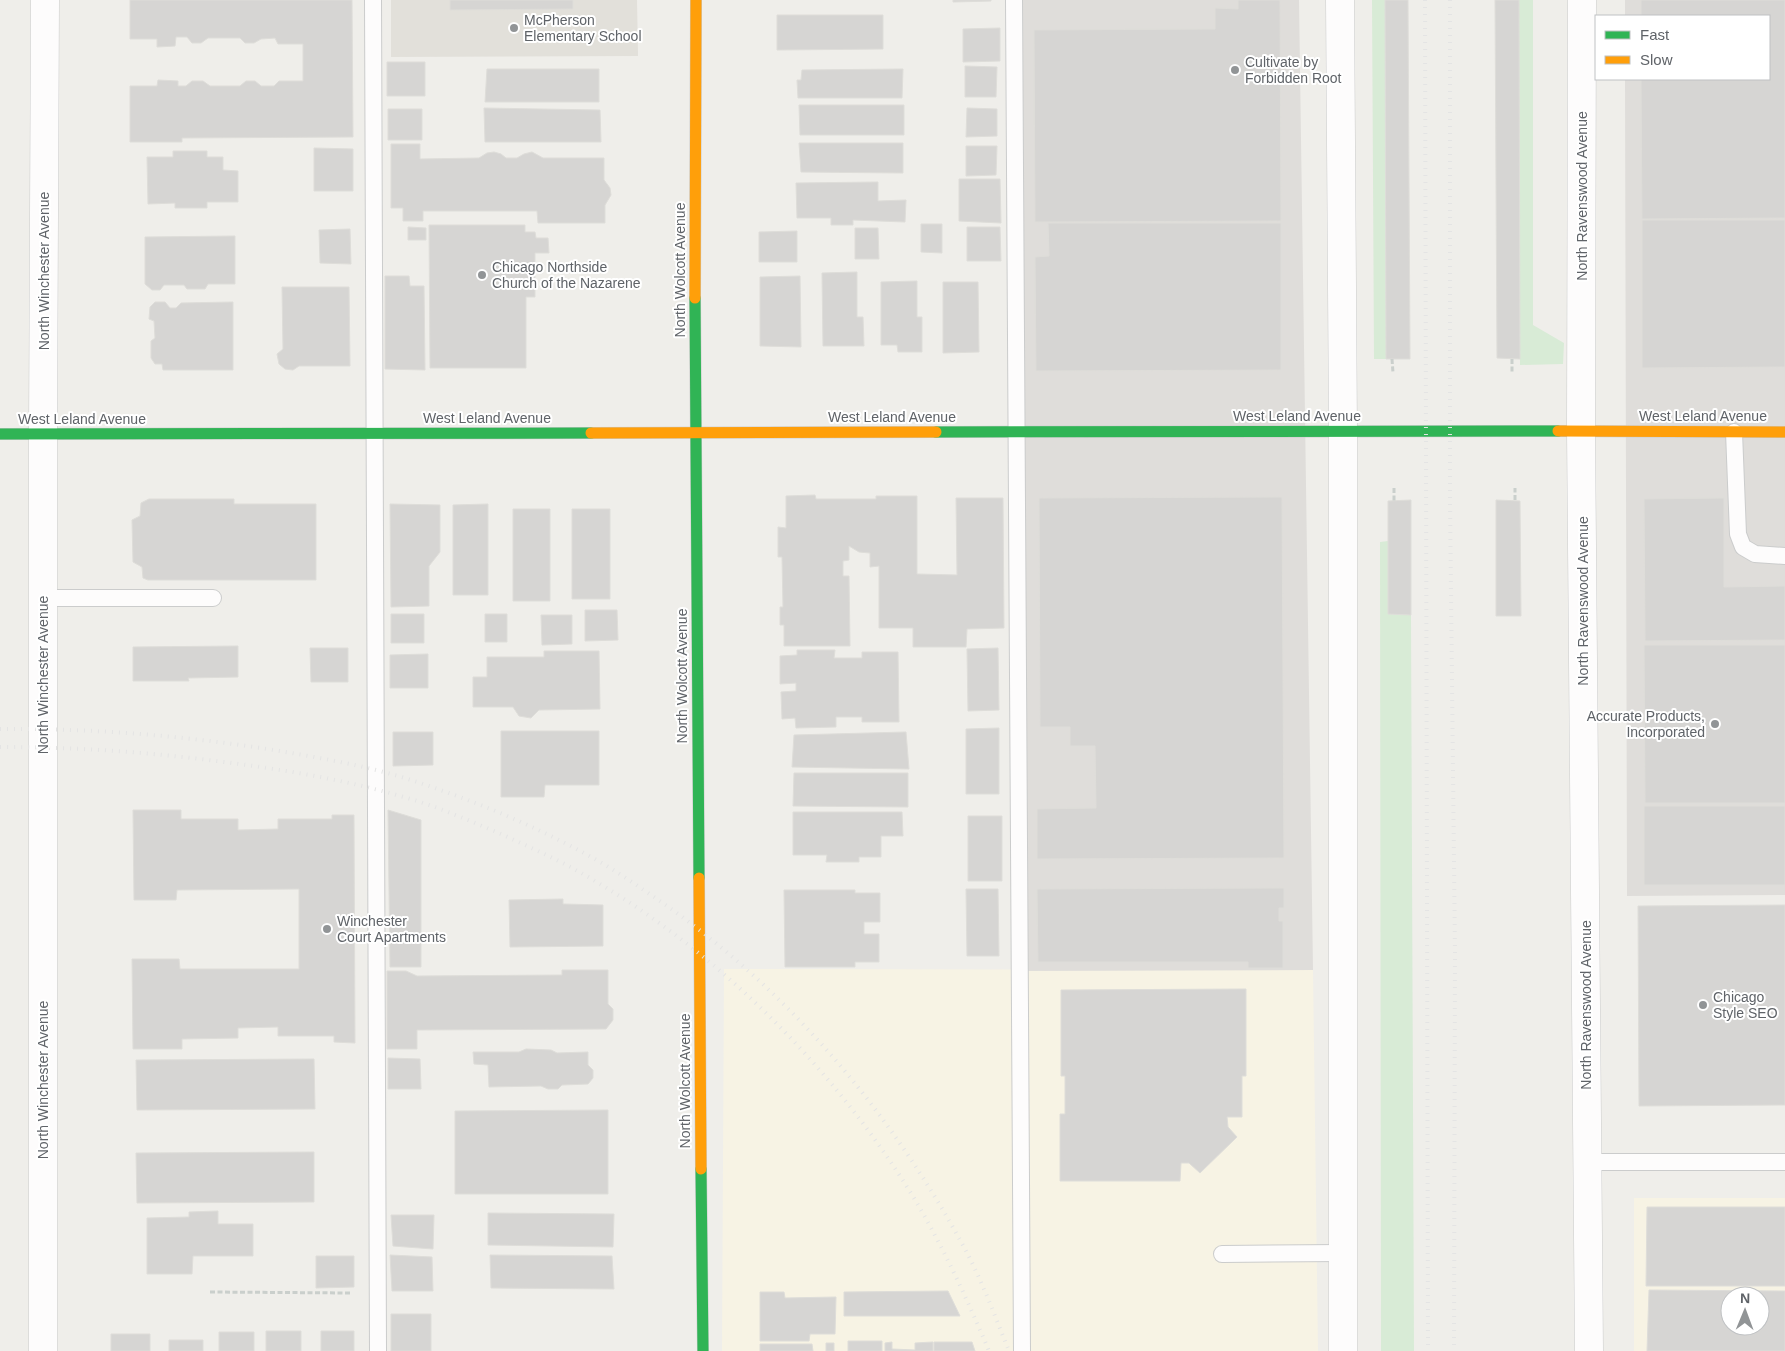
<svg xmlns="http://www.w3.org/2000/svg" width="1785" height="1351" font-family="Helvetica,sans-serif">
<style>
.commercial{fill:#f7f3e4;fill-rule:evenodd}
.industrial{fill:#dfddda}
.education{fill:#e2e0da}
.green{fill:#d8ebd6}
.building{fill:#d6d5d3;stroke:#deddd9;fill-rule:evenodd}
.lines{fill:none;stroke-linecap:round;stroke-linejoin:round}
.lane-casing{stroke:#cbcccc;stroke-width:18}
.street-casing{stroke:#cbcccc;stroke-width:29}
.fast-casing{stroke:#cacacb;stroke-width:12}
.slow-casing{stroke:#cacacb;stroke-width:12}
.path{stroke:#cacfcc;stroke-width:3;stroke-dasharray:5 2.5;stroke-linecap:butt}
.lane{stroke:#fdfcfc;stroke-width:16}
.street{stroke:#fdfcfc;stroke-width:28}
.fast{stroke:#30b455;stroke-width:11}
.slow{stroke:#ff9f0a;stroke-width:11}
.rail{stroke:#e4e4e4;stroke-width:4;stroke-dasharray:1 6;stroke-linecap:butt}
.poi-dot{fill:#919496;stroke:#fff;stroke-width:2}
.labels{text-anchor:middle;stroke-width:4;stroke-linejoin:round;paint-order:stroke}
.poi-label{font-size:14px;fill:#5f6368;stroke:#fff;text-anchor:start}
.street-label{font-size:14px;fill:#5f6368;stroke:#fff}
</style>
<rect width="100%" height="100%" fill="#efeeea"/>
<path class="commercial" d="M 724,969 L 1313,970 L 1318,1351 L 722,1351 Z
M 1634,1198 L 1785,1198 L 1785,1351 L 1634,1351 ZM 1730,1296 L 1760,1296 L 1760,1326 L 1730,1326 Z"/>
<path class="industrial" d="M 1008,0 L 1299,0 L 1313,970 L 1017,971 Z
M 1625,0 L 1785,0 L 1785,895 L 1627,896 L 1625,79 L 1769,79 L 1769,16 L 1625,16 Z"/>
<path class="education" d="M 391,0 L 637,0 L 638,56 L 391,57 Z"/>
<path class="green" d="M 1372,0 L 1385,0 L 1386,359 L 1374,359 Z
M 1518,0 L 1533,0 L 1533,325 L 1564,343 L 1563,364 L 1520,365 L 1520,359 Z
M 1388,541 L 1388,614 L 1411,615 L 1414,1351 L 1381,1351 L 1380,542 Z"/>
<path class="building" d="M 130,0 L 352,0 L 353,137 L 182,138 L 182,142 L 130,142 L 130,86 L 157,86 L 158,80 L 178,81 L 178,86 L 186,86 L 192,81 L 203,81 L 210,86 L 240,86 L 246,81 L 255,81 L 261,86 L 274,86 L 279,81 L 303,81 L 303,44 L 278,44 L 275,38 L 261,39 L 254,43 L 245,43 L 240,38 L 208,38 L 201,43 L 192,43 L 187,37 L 176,37 L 175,46 L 157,47 L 157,39 L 130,39 Z
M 450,0 L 573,0 L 573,9 L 450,10 Z
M 953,0 L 991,0 L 991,1 L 953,2 Z
M 1238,0 L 1280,0 L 1281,221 L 1035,222 L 1034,30 L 1215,29 L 1215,8 L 1238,9 Z
M 1385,0 L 1408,0 L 1410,359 L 1386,359 Z
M 1495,0 L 1519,0 L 1520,359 L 1497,358 Z
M 1641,0 L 1785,0 L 1785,218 L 1642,219 L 1641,79 L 1769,79 L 1769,16 L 1641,16 Z
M 777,15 L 883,15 L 883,49 L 777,50 Z
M 1000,28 L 1000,61 L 963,62 L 963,29 Z
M 387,62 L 425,62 L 425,96 L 387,96 Z
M 965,66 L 997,67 L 996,97 L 965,97 Z
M 487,69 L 599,69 L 599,102 L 485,102 Z
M 903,69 L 902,98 L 798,98 L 797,80 L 801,80 L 802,70 Z
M 799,105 L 904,105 L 904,135 L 800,135 Z
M 484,108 L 600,110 L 601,142 L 485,142 Z
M 967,108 L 997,109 L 997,136 L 966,137 Z
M 388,109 L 422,109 L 422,140 L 388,140 Z
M 799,143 L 903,143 L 903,173 L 801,172 Z
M 391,144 L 420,144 L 420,159 L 479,158 L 487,153 L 494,152 L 501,154 L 506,158 L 517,158 L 524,154 L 532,152 L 543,158 L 604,158 L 604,180 L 610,188 L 611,195 L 605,205 L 605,223 L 538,223 L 537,211 L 423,211 L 423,221 L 403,221 L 403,208 L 391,208 Z
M 966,146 L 997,146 L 996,175 L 966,176 Z
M 314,148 L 353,149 L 353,191 L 314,191 Z
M 173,151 L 207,151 L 207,157 L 223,157 L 223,170 L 238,171 L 238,202 L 207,202 L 207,208 L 175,208 L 175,203 L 148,204 L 147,157 L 173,157 Z
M 959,179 L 1000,179 L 1001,223 L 959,221 Z
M 878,182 L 878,201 L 906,200 L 905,222 L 853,220 L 853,225 L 831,225 L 831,218 L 797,218 L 796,183 Z
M 1642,220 L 1785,220 L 1785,367 L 1642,368 Z
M 1048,223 L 1281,223 L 1281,370 L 1036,371 L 1035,257 L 1049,256 Z
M 921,224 L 942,224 L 942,253 L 921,252 Z
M 429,225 L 525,225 L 525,232 L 535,232 L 536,238 L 548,238 L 549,253 L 535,253 L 535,297 L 526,297 L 526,368 L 430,368 Z
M 408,227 L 426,228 L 426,240 L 408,240 Z
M 967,227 L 1000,227 L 1001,261 L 967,261 Z
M 855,228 L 878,228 L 879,259 L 855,259 Z
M 350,229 L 351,264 L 320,263 L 319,230 Z
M 797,231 L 797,262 L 759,262 L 759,232 Z
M 235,236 L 235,284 L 208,284 L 205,289 L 187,289 L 184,285 L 164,285 L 160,290 L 152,290 L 145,284 L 145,237 Z
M 857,272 L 857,317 L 863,317 L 864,346 L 823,346 L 822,273 Z
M 385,276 L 409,276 L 410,286 L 424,286 L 425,370 L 385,369 Z
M 800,276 L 801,347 L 760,346 L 760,277 Z
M 917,281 L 917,317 L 922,317 L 922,352 L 898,352 L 897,345 L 881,345 L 881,282 Z
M 943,282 L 978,282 L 979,352 L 943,353 Z
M 282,287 L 349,287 L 350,366 L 299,366 L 293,370 L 285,369 L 279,364 L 277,354 L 283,349 Z
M 155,302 L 165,302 L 170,308 L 176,308 L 181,303 L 233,302 L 233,370 L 163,370 L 162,364 L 155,364 L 151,358 L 151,341 L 155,338 L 154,321 L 149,319 L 150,307 Z
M 815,495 L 816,499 L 876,499 L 876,496 L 917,496 L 917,574 L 957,575 L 956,498 L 1003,498 L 1004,628 L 967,629 L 966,647 L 913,647 L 913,628 L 879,628 L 879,566 L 870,567 L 870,553 L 859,552 L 849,546 L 849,560 L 843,561 L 843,576 L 849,576 L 850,646 L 784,646 L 784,625 L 780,625 L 780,607 L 783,607 L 782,557 L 778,557 L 778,527 L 786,528 L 786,496 Z
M 1282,497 L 1284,858 L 1037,859 L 1037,809 L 1096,808 L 1095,746 L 1070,746 L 1070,727 L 1040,727 L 1039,498 Z
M 1724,498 L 1724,587 L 1785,586 L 1785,640 L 1645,641 L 1644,499 Z
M 149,499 L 234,499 L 234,504 L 316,504 L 316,580 L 148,580 L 143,578 L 142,567 L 133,562 L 132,520 L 140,516 L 141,503 Z
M 1411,500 L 1411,615 L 1388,614 L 1388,501 Z
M 1496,500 L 1520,501 L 1521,616 L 1496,616 Z
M 390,504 L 440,505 L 440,552 L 429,566 L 429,606 L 391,607 Z
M 488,504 L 488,595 L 453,595 L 453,505 Z
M 513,509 L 550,509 L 550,601 L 513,601 Z
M 572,509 L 610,509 L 610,599 L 572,599 Z
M 585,610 L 617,610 L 618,640 L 585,641 Z
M 391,614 L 424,614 L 424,643 L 391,643 Z
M 485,614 L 507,614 L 507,642 L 485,642 Z
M 541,615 L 572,615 L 572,644 L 542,645 Z
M 1644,645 L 1785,645 L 1785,803 L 1645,803 Z
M 238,646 L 238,677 L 188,678 L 189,681 L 133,681 L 133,647 Z
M 310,648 L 348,648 L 348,682 L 311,682 Z
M 998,648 L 999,710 L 968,711 L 967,649 Z
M 797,650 L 835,650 L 834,658 L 862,658 L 862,652 L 898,652 L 899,722 L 862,722 L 862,717 L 836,717 L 836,727 L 796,728 L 795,718 L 782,719 L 781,692 L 796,691 L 796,683 L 780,684 L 780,656 L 797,655 Z
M 544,651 L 599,651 L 600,709 L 539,710 L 531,718 L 519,716 L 513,707 L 473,707 L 473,677 L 487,677 L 487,657 L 544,657 Z
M 428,654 L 428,688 L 390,688 L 390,655 Z
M 999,728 L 999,794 L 966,794 L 966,729 Z
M 501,731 L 599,731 L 599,785 L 545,785 L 544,797 L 501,797 Z
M 393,732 L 433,732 L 433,765 L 393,766 Z
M 906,732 L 909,769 L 792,767 L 794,735 Z
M 794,773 L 908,773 L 908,807 L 793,806 Z
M 1644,806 L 1785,806 L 1785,885 L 1644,885 Z
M 133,810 L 181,810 L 181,819 L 238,819 L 238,830 L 278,829 L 278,819 L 332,819 L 332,815 L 354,815 L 355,1043 L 334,1042 L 334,1036 L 278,1036 L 278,1027 L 238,1028 L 238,1038 L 182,1039 L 182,1049 L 133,1049 L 132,959 L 179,959 L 180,969 L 299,969 L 299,889 L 177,890 L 176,900 L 134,900 Z
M 388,810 L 421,820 L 421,967 L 390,967 Z
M 793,812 L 902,812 L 903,836 L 881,836 L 881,857 L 859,857 L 859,862 L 826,862 L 827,855 L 793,855 Z
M 968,816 L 1002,816 L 1002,881 L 968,881 Z
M 1284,888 L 1284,908 L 1279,908 L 1279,921 L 1283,921 L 1283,968 L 1248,968 L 1248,962 L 1038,962 L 1037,889 Z
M 966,889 L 998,889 L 999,956 L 967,956 Z
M 784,890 L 855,890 L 855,893 L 880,893 L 880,922 L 864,922 L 864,934 L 879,934 L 879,962 L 855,962 L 855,967 L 785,967 Z
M 563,899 L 563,904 L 603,905 L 603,946 L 510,947 L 509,900 Z
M 1785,905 L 1785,1105 L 1639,1106 L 1638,906 Z
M 562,970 L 608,970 L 608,1004 L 613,1009 L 613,1020 L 606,1029 L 417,1030 L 417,1049 L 387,1049 L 387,971 L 406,971 L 417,976 L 562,975 Z
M 1246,989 L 1246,1076 L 1242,1076 L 1242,1117 L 1227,1117 L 1228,1127 L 1237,1137 L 1200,1173 L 1189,1163 L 1181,1163 L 1180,1181 L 1060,1181 L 1060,1114 L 1065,1114 L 1065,1076 L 1061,1076 L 1061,990 Z
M 526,1049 L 551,1050 L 557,1053 L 588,1052 L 588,1065 L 593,1070 L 593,1078 L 588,1084 L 562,1085 L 558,1089 L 548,1089 L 541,1086 L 489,1087 L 488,1065 L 474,1064 L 473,1052 L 519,1052 Z
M 388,1058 L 420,1059 L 421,1089 L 388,1089 Z
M 314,1059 L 315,1109 L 137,1110 L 136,1060 Z
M 608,1110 L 608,1194 L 455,1194 L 455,1111 Z
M 314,1152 L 314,1202 L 137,1203 L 136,1153 Z
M 1647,1207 L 1785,1207 L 1785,1286 L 1646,1286 Z
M 218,1211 L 218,1224 L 253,1224 L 253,1256 L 193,1256 L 192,1274 L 147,1274 L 147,1218 L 189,1217 L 189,1212 Z
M 488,1213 L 614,1214 L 613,1247 L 488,1245 Z
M 391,1215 L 434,1215 L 433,1249 L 393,1246 Z
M 390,1255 L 432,1257 L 433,1291 L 392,1291 Z
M 490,1255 L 612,1256 L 614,1289 L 491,1288 Z
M 316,1256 L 354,1256 L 354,1287 L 316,1288 Z
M 1649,1290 L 1785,1291 L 1785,1351 L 1647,1351 ZM 1730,1296 L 1760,1296 L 1760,1326 L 1730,1326 Z
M 948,1291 L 960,1316 L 844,1316 L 844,1292 Z
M 760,1292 L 784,1292 L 785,1298 L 836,1297 L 835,1334 L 810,1334 L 809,1341 L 760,1341 Z
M 391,1314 L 431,1314 L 431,1351 L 391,1351 Z
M 266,1331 L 301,1331 L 301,1351 L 266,1351 Z
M 321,1331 L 354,1331 L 354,1351 L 321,1351 Z
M 219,1332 L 254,1332 L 254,1351 L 219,1351 Z
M 111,1334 L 150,1334 L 150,1351 L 111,1351 Z
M 169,1340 L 203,1340 L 203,1351 L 169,1351 Z
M 848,1341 L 882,1341 L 882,1351 L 848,1351 Z
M 892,1342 L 892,1349 L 915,1350 L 915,1343 L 933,1342 L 933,1351 L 885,1351 L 885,1343 Z
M 934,1342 L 972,1342 L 975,1351 L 934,1351 Z
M 826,1343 L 834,1343 L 834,1351 L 826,1351 Z
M 760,1344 L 812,1344 L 813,1351 L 760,1351 Z"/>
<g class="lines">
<defs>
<path id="lane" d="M 373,0 L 378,1351
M 1014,0 L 1022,1351
M 1734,432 L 1738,534 L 1743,547 L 1755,554 L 1785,556
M 43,598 L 213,598
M 1587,1162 L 1785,1162
M 1222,1254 L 1343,1253"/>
<path id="street" d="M 1340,0 L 1343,431 L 1343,1351
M 1582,0 L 1581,431 L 1589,1351
M 43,1351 L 43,434 L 45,0"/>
<path id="fast" d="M 695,298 L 699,878
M 936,432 L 1558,431
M 0,434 L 591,433
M 701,1169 L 703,1351"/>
<path id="slow" d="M 695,298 L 696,0
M 1558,431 L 1785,432
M 591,433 L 936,432
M 699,878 L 701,1169"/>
</defs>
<use href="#lane" class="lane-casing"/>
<use href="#street" class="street-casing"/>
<use href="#fast" class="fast-casing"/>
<use href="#slow" class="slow-casing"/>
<path class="path" d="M 1392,359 L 1393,373
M 1512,359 L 1512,372
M 1394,488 L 1394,501
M 1515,500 L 1515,488
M 210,1292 L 352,1293"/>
<use href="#lane" class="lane"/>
<use href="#street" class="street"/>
<use href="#fast" class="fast"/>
<use href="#slow" class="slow"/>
<path class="rail" d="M 1425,0 L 1428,1351
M 1450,0 L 1450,501 L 1455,951 L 1454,1351
M 0,729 C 94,728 187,736 280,751 C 326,759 373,767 417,782 C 478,802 537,827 593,858 C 615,870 636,885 657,899 C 784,986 886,1106 960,1240 C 980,1275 994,1314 1009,1351
M 0,747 C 77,747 148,752 224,762 C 286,770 347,780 407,798 C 439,807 470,821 501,834 C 525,845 550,856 574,869 C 706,942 819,1052 902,1179 C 937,1233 964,1292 989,1351"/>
</g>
<g class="poi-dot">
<circle cx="514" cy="28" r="5"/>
<circle cx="1235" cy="70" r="5"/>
<circle cx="482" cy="275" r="5"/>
<circle cx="1715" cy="724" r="5"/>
<circle cx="327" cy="929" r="5"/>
<circle cx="1703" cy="1005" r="5"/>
</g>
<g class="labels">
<g class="poi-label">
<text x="524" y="25">McPherson<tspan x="524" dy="16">Elementary School</tspan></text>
<text x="1245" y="67">Cultivate by<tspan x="1245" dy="16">Forbidden Root</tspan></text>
<text x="492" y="272">Chicago Northside<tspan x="492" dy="16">Church of the Nazarene</tspan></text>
<text x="1705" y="721" text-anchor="end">Accurate Products,<tspan x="1705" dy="16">Incorporated</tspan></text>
<text x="337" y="926">Winchester<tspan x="337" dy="16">Court Apartments</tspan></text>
<text x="1713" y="1002">Chicago<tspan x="1713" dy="16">Style SEO</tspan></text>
</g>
<g class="street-label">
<text transform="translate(1582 196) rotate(-90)" y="5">North Ravenswood Avenue</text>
<text transform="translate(680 270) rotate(-90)" y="5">North Wolcott Avenue</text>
<text transform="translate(44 271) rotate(-90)" y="5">North Winchester Avenue</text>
<text x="1297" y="421">West Leland Avenue</text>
<text x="1703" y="421">West Leland Avenue</text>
<text x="892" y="422">West Leland Avenue</text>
<text x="487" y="423">West Leland Avenue</text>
<text x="82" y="424">West Leland Avenue</text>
<text transform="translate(1583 601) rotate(-90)" y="5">North Ravenswood Avenue</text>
<text transform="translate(43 675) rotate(-90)" y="5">North Winchester Avenue</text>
<text transform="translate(682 676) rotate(-90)" y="5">North Wolcott Avenue</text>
<text transform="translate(1586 1005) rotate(-90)" y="5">North Ravenswood Avenue</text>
<text transform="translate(43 1080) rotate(-90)" y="5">North Winchester Avenue</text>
<text transform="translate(685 1081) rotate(-90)" y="5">North Wolcott Avenue</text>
</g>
</g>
<rect x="1595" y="15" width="175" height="65" fill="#ffffff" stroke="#bfc1c3"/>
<rect x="1605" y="31" width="25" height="8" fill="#30b455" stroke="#bfc1c3"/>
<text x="1640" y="40" font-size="15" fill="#5f6368">Fast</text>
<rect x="1605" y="56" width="25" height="8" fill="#ff9f0a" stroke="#bfc1c3"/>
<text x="1640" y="65" font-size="15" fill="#5f6368">Slow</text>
<g transform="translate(1745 1311) rotate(1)"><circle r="24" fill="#ffffff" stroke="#bfc1c3"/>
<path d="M0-4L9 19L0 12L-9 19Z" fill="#919496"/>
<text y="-8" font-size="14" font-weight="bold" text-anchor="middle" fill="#5f6368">N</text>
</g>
</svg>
